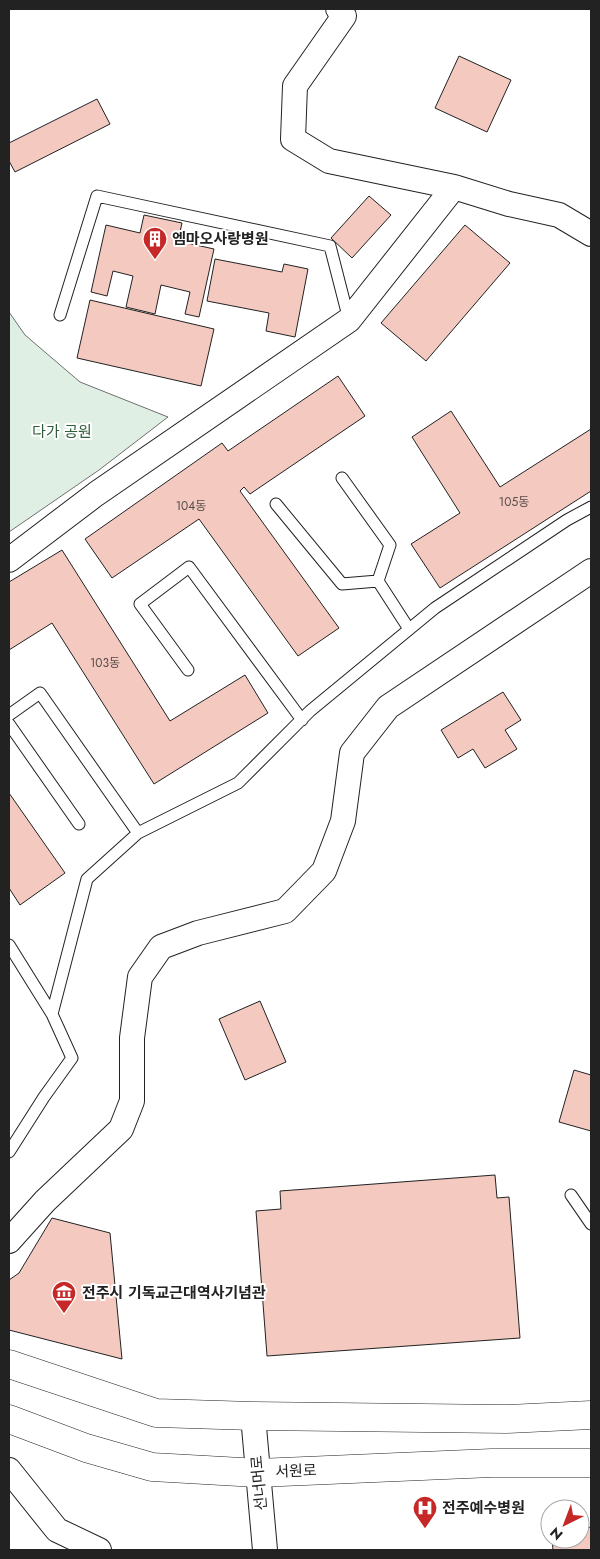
<svg xmlns="http://www.w3.org/2000/svg" width="600" height="1559" font-family="Jost,'Noto Sans KR',sans-serif">
<style>
.green{fill:#e0efe3;stroke:#6f6f6f}
.building{fill:#f3c9c0;stroke:#222}
.lines{fill:none;stroke-linecap:round;stroke-linejoin:round}
.service-casing{stroke:#222;stroke-width:13}
.minor-casing{stroke:#222;stroke-width:26}
.tertiary-casing{stroke:#222;stroke-width:29}
.service{stroke:#fff;stroke-width:11}
.minor{stroke:#fff;stroke-width:24}
.tertiary{stroke:#fff;stroke-width:28}
.labels{text-anchor:middle;stroke-width:4;stroke-linejoin:round;paint-order:stroke}
.number-label{font-size:12px;fill:#564c4a}
.poi-label{font-size:15px;font-weight:bold;fill:#222;stroke:#fff;text-anchor:start}
.park-label{font-size:15px;fill:#2f5e38;stroke:#fff}
.street-label{font-size:15px;fill:#222;stroke:#fff}
</style>
<rect width="100%" height="100%" fill="#fff"/>
<path class="green" d="M 9,312 L 25,335 L 80,382 L 168,417 L 99,470 L 9,532 Z"/>
<path class="building" d="M 459,56 L 511,80 L 487,132 L 435,108 Z
M 97,99 L 110,124 L 15,172 L 9,161 L 9,143 Z
M 369,196 L 391,215 L 352,258 L 331,238 Z
M 144,215 L 182,223 L 178,241 L 214,249 L 199,317 L 185,314 L 190,292 L 161,285 L 155,314 L 126,307 L 133,276 L 113,271 L 107,296 L 91,292 L 106,225 L 140,233 Z
M 465,225 L 510,263 L 426,361 L 381,323 Z
M 215,259 L 282,272 L 284,264 L 308,269 L 295,337 L 266,331 L 269,313 L 207,301 Z
M 90,300 L 214,329 L 201,386 L 77,358 Z
M 338,376 L 365,416 L 250,494 L 244,487 L 240,491 L 339,628 L 298,656 L 199,519 L 112,578 L 85,539 L 222,443 L 228,451 Z
M 451,411 L 500,487 L 591,429 L 591,491 L 440,588 L 411,544 L 460,513 L 412,437 Z
M 62,550 L 170,721 L 245,675 L 268,713 L 154,784 L 52,623 L 9,650 L 9,582 Z
M 503,692 L 521,720 L 505,730 L 517,749 L 485,768 L 473,749 L 458,758 L 441,730 Z
M 9,793 L 65,873 L 20,905 L 9,888 Z
M 260,1001 L 286,1062 L 245,1080 L 219,1019 Z
M 574,1070 L 591,1075 L 591,1131 L 559,1122 Z
M 495,1175 L 497,1198 L 509,1197 L 520,1338 L 267,1356 L 256,1211 L 281,1209 L 280,1191 Z
M 52,1218 L 110,1233 L 122,1359 L 9,1330 L 9,1280 L 19,1273 Z
M 591,1527 L 591,1550 L 553,1550 L 552,1539 L 580,1539 L 580,1529 Z"/>
<g class="lines">
<defs>
<path id="service" d="M 60,315 L 97,196 L 330,246 L 349,320
M 342,478 L 390,545 L 378,581
M 276,504 L 342,584 L 378,581 L 409,629
M 188,670 L 140,604 L 189,567 L 302,720
M 9,715 L 40,693 L 138,833
M 9,724 L 79,824
M 9,945 L 52,1014 L 72,1058 L 44,1097 L 9,1152
M 52,1014 L 87,879 L 138,833 L 238,783 L 310,711 L 435,608 L 567,520 L 591,507
M 571,1195 L 591,1224"/>
<path id="minor" d="M 338,9 L 344,16 L 295,86 L 293,139 L 329,161 L 454,187 L 509,204 L 559,215 L 591,234
M 9,560 L 96,494 L 349,320 L 454,187
M 9,1241 L 45,1201 L 121,1129 L 132,1101 L 132,1038 L 140,977 L 161,947 L 198,933 L 285,911 L 324,871 L 343,821 L 352,753 L 388,707 L 591,571
M 253,1416 L 265,1550
M 9,1470 L 57,1530 L 99,1550"/>
<path id="tertiary" d="M 9,1364 L 156,1413 L 253,1416 L 506,1419 L 591,1415
M 9,1419 L 86,1448 L 152,1467 L 258,1473 L 492,1463 L 591,1463"/>
</defs>
<use href="#service" class="service-casing"/>
<use href="#minor" class="minor-casing"/>
<use href="#tertiary" class="tertiary-casing"/>
<use href="#service" class="service"/>
<use href="#minor" class="minor"/>
<use href="#tertiary" class="tertiary"/>
</g>
<defs>
<symbol id="building-pin" viewBox="-11 -11 22 30"><path d="M0 17L-7.5 6A9.5 9.5 0 1 1 7.5 6Z" fill="#c62828" stroke="#fff"/><path d="M-4-6H4V6H1V3H-1V6H-4ZM-2.5-4.3h1.7v1.8h-1.7ZM.8-4.3h1.7v1.8H.8ZM-2.5-1h1.7V.8h-1.7ZM.8-1h1.7V.8H.8Z" fill="#fff"/></symbol>
<symbol id="museum-pin" viewBox="-11 -11 22 30"><path d="M0 17L-7.5 6A9.5 9.5 0 1 1 7.5 6Z" fill="#c62828" stroke="#fff"/><path d="M0-6L6-3V-2H-6V-3ZM-5-1h2V3h-2ZM-1-1h2V3h-2ZM3-1h2V3H3ZM-6 4H6V6H-6Z" fill="#fff"/></symbol>
<symbol id="hospital-pin" viewBox="-11 -11 22 30"><path d="M0 17L-7.5 6A9.5 9.5 0 1 1 7.5 6Z" fill="#c62828" stroke="#fff"/><path d="M-5-5h3v3.5h4V-5h3V5h-3V1.5h-4V5h-3Z" fill="#fff"/></symbol>
</defs>
<g fill-rule="evenodd">
<use href="#building-pin" x="141" y="225" width="28" height="38"/>
<use href="#museum-pin" x="50" y="1279" width="28" height="38"/>
<use href="#hospital-pin" x="411" y="1494" width="28" height="38"/>
</g>
<g class="labels">
<g class="number-label">
<text x="514" y="506">105동</text>
<text x="191" y="510">104동</text>
<text x="105" y="667">103동</text>
</g>
<g class="poi-label">
<text x="172" y="244">엠마오사랑병원</text>
<text x="82" y="1298">전주시 기독교근대역사기념관</text>
<text x="442" y="1513">전주예수병원</text>
</g>
<g class="park-label">
<text x="62" y="437">다가 공원</text>
</g>
<g class="street-label">
<text transform="translate(296 1471) rotate(-2)" y="5">서원로</text>
<text transform="translate(259 1483) rotate(-95)" y="5">선너머로</text>
</g>
</g>
<rect width="600" height="1559" fill="none" stroke="#222222" stroke-width="20"/>
<g transform="translate(565 1524) rotate(222)"><circle r="24" fill="#ffffff" stroke="#a7a7a7"/>
<path d="M0-4L9 19L0 12L-9 19Z" fill="#c62828"/>
<text y="-8" font-size="14" font-weight="bold" text-anchor="middle" fill="#222222">N</text>
</g>
</svg>
